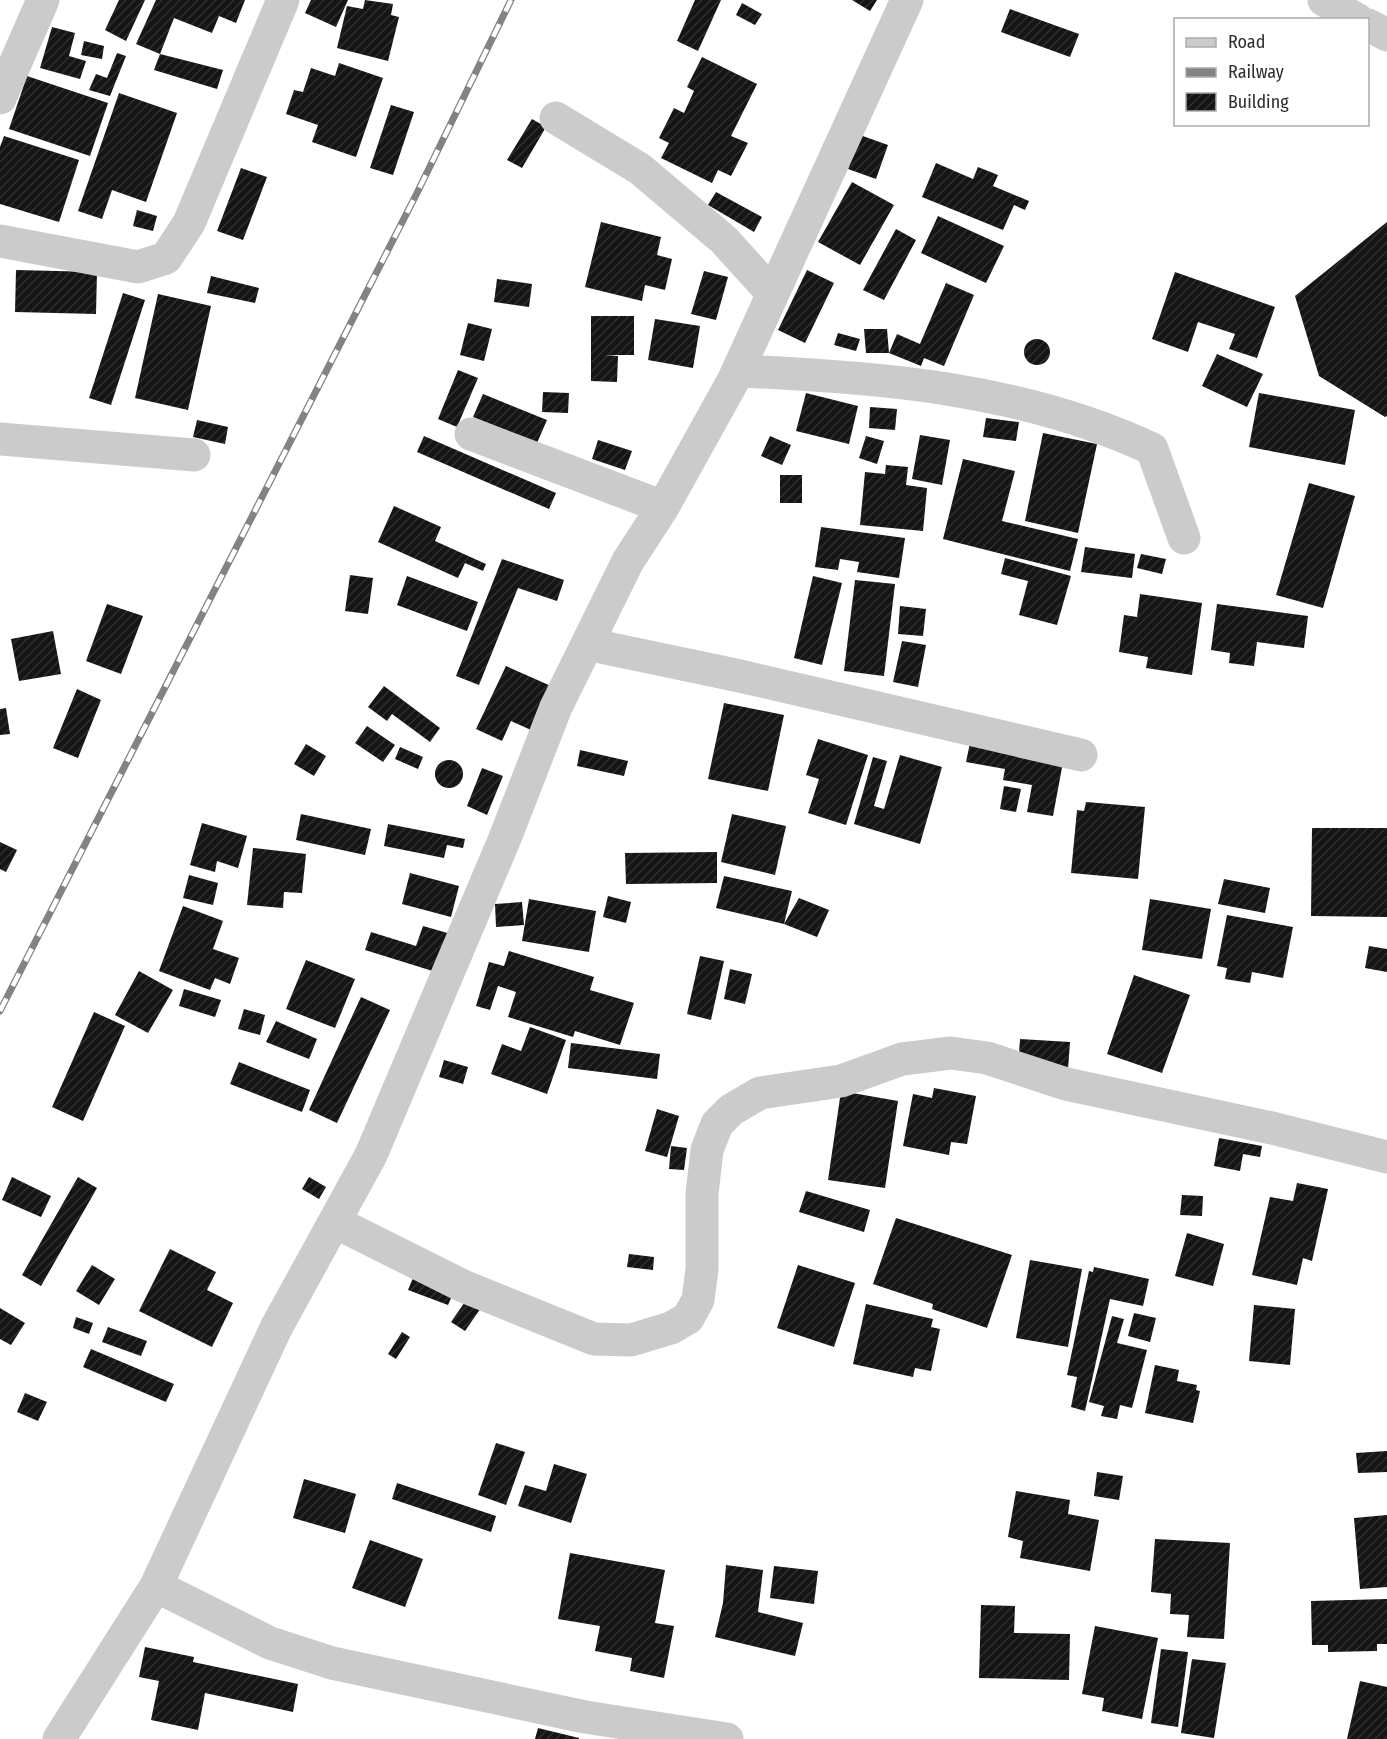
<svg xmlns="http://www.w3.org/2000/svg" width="1387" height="1739" font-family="'Fira Sans Condensed',sans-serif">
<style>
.building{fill:url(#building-hatch)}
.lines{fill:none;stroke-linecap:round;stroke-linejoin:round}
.minor{stroke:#cbcbcb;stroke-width:33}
.rail-casing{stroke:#838383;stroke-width:7}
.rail{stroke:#fff;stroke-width:4.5;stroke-dasharray:14;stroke-linecap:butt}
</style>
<defs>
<pattern id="building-hatch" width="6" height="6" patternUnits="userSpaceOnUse" patternTransform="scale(1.5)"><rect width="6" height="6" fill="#151515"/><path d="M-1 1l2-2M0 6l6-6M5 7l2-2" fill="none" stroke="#2f2f2f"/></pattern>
</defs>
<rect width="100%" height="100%" fill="#fff"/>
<path class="building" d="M 119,0 L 145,0 L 126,41 L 105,30 Z
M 156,0 L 245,0 L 236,23 L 219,16 L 212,33 L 174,18 L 160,54 L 136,44 Z
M 311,0 L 348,0 L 336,27 L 305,13 Z
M 365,0 L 393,4 L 391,15 L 399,17 L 388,61 L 337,48 L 347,6 L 363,9 Z
M 695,0 L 721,0 L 698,51 L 677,41 Z
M 852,0 L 877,0 L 870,11 Z
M 742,3 L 762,14 L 755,25 L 736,15 Z
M 1010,9 L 1079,34 L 1070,57 L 1001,32 Z
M 52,27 L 75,33 L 69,56 L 86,61 L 80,79 L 40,68 Z
M 84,41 L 104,46 L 102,59 L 81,55 Z
M 117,53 L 126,56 L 110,96 L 89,90 L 96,74 L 107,78 Z
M 160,54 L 223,70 L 217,89 L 154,70 Z
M 702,57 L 757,84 L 731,136 L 748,143 L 731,176 L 718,170 L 712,183 L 661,158 L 669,143 L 659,138 L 674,108 L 684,113 L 694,91 L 687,87 Z
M 339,63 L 383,78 L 356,157 L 312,142 L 318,125 L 286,114 L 294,90 L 303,92 L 311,68 L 335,76 Z
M 27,76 L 108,103 L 90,156 L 9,129 Z
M 119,93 L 177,113 L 146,202 L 112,190 L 102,219 L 78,211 Z
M 391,105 L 414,112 L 393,175 L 370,168 Z
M 532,119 L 546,127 L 522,168 L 507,160 Z
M 860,135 L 888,145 L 876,179 L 848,169 Z
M 4,136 L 79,160 L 59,222 L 0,204 L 0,147 Z
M 936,163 L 973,179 L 978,167 L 998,175 L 993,186 L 1029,201 L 1025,210 L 1014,205 L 1003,230 L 922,197 Z
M 241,168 L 267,177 L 243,240 L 217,231 Z
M 852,182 L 894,205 L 860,265 L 818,242 Z
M 716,192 L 762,217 L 754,232 L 708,205 Z
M 137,210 L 157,216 L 153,231 L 133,226 Z
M 938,216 L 1004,246 L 986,283 L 921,253 Z
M 601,222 L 661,237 L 657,255 L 672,259 L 665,290 L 645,285 L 642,301 L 585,287 Z
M 1387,222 L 1387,416 L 1385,417 L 1319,376 L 1295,296 Z
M 896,229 L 916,240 L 884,300 L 863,290 Z
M 16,270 L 97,272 L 96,314 L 15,312 Z
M 807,270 L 834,283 L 805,343 L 778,330 Z
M 704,271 L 728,277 L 716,320 L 691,314 Z
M 1175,272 L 1275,307 L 1257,358 L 1229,349 L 1235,334 L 1198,322 L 1188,352 L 1152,339 Z
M 211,276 L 259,288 L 255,303 L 207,293 Z
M 497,279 L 532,284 L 529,307 L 494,302 Z
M 946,283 L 974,295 L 944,366 L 924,358 L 921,366 L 889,353 L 897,334 L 920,344 Z
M 123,293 L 145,300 L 111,405 L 89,398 Z
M 158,294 L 211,306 L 188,410 L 135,398 Z
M 591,316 L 634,316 L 634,355 L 605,355 L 618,356 L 617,382 L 591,381 Z
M 655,319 L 700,326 L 693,368 L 648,360 Z
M 468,323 L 492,329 L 484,361 L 460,355 Z
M 864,329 L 887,329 L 889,353 L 866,353 Z
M 838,333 L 860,339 L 856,351 L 834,345 Z
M1024 352a13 13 0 1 1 26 0a13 13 0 1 1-26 0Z
M 1217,354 L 1263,374 L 1247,407 L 1202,386 Z
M 458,370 L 478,378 L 457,427 L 438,419 Z
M 543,392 L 569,393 L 568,413 L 542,412 Z
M 806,393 L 858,406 L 849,444 L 796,431 Z
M 1259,393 L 1355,410 L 1345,465 L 1249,447 Z
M 483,394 L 547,420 L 537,443 L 473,417 Z
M 870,407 L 897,409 L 895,430 L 869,428 Z
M 986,418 L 1019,422 L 1016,441 L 983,437 Z
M 197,420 L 228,427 L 225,444 L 193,437 Z
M 1043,433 L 1097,444 L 1078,533 L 1025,521 Z
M 920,435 L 950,440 L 942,485 L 912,479 Z
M 424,436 L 556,493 L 549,509 L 417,452 Z
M 770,436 L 791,445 L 782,465 L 761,456 Z
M 866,436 L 884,441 L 877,464 L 859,458 Z
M 598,440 L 632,451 L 625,470 L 592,459 Z
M 963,459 L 1015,471 L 1002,521 L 1078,539 L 1070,571 L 943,539 Z
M 886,465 L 908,467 L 906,485 L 927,488 L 923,531 L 860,525 L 865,472 L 885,474 Z
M 780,475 L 802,475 L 802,503 L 780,503 Z
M 1309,483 L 1355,496 L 1323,608 L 1276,595 Z
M 394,506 L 441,527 L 435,541 L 486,564 L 483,571 L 465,563 L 458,578 L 378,542 Z
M 821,527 L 905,538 L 899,578 L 857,572 L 859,562 L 840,559 L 838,570 L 815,567 Z
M 1085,547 L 1135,554 L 1132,578 L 1081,572 Z
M 1141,554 L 1166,559 L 1162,574 L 1137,568 Z
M 1005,558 L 1071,576 L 1057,625 L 1019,615 L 1028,581 L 1001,574 Z
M 502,559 L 564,580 L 557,601 L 518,588 L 479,685 L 456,676 Z
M 350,575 L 373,578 L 368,614 L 345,611 Z
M 407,576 L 478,602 L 467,631 L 397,605 Z
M 813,576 L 842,583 L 822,665 L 794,658 Z
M 855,580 L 895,584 L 884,676 L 844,671 Z
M 1140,594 L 1202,603 L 1192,675 L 1146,668 L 1148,657 L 1119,652 L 1124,615 L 1137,617 Z
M 107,604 L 143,616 L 121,674 L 86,661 Z
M 1217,604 L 1308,616 L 1304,648 L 1257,642 L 1254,666 L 1229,663 L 1230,653 L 1211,650 Z
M 900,606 L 926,609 L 923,636 L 898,634 Z
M 53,631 L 61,674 L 19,681 L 11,639 Z
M 902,641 L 926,645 L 918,687 L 893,682 Z
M 506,666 L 551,686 L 531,730 L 511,721 L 502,741 L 476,729 Z
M 384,686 L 440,728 L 430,742 L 392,714 L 387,721 L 368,707 Z
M 77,689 L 101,700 L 78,758 L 53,748 Z
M 724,703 L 784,715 L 768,791 L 708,779 Z
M 6,708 L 10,734 L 0,735 L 0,709 Z
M 367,726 L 395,745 L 383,762 L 355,743 Z
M 972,733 L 1063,762 L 1053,816 L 1027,812 L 1032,785 L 1003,780 L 1005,769 L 966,762 Z
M 818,739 L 868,755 L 846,825 L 808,813 L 819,779 L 806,775 Z
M 306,744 L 326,756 L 314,776 L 294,764 Z
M 400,747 L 423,757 L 418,769 L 395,759 Z
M 580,750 L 628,761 L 624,776 L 577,766 Z
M 900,755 L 942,767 L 920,844 L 854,824 L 873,757 L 887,761 L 874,806 L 884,809 Z
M435 774a14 14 0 1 1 28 0a14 14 0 1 1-28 0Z
M 482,768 L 503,776 L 487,815 L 467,806 Z
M 1004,786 L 1021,789 L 1016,812 L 1000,809 Z
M 1086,802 L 1145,807 L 1138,879 L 1071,873 L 1077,810 L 1084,811 Z
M 301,814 L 371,829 L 365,855 L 296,840 Z
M 732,814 L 786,826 L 775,875 L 721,862 Z
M 202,823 L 247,836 L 238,868 L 217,861 L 215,872 L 190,865 Z
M 388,824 L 465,839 L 463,848 L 447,845 L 444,858 L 384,846 Z
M 1312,828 L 1387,828 L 1387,917 L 1311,916 Z
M 0,842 L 17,850 L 6,872 L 0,869 Z
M 253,848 L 306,854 L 302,893 L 284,892 L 283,908 L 247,905 Z
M 717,852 L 717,883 L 626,884 L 625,853 Z
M 410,873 L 459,886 L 451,917 L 402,904 Z
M 189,875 L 218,883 L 213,905 L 183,898 Z
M 724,876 L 792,891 L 784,924 L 716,908 Z
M 1224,879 L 1270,888 L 1265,913 L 1218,904 Z
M 608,896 L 631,902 L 626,923 L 603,917 Z
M 799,898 L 829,910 L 817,937 L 784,924 Z
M 529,899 L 596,911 L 589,952 L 522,941 Z
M 1150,899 L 1211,909 L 1202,959 L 1142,950 Z
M 522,902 L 524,925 L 496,927 L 495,904 Z
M 183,906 L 223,921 L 213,949 L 239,958 L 230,984 L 215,978 L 210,990 L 159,971 Z
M 1227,915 L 1293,927 L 1283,978 L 1252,972 L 1250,983 L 1225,979 L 1227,968 L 1217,966 Z
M 423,926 L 451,934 L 439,973 L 365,950 L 371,932 L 416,946 Z
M 1369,946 L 1387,949 L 1387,972 L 1365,968 Z
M 509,951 L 594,977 L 590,990 L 634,1003 L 620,1045 L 575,1031 L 573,1037 L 508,1017 L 516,992 L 498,986 L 490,1010 L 476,1006 L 489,962 L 504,966 Z
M 700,956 L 724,961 L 711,1020 L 687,1014 Z
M 306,960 L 355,979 L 335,1028 L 286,1009 Z
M 730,969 L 752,974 L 745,1004 L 724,999 Z
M 139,971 L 173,990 L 148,1033 L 115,1015 Z
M 1134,975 L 1190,995 L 1162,1073 L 1107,1054 Z
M 184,989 L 221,1000 L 215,1017 L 179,1006 Z
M 361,997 L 390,1010 L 337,1123 L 309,1110 Z
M 244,1009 L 265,1015 L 260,1035 L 238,1029 Z
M 94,1012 L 125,1026 L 83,1121 L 52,1107 Z
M 276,1021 L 317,1039 L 309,1059 L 266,1042 Z
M 530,1027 L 566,1040 L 547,1094 L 491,1074 L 502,1044 L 521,1051 Z
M 1020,1039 L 1070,1042 L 1068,1070 L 1018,1067 Z
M 571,1043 L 660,1054 L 657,1079 L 568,1068 Z
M 444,1060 L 468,1067 L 463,1084 L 439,1077 Z
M 239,1062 L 310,1090 L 302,1112 L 230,1084 Z
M 934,1088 L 976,1096 L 967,1144 L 951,1142 L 949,1155 L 903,1146 L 913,1094 L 932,1098 Z
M 841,1091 L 898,1101 L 885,1188 L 828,1180 Z
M 657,1109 L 679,1116 L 667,1157 L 645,1151 Z
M 1219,1138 L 1262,1146 L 1260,1157 L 1243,1154 L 1240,1171 L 1214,1166 Z
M 671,1146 L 687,1148 L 684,1170 L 669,1169 Z
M 12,1177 L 51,1196 L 41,1217 L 2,1200 Z
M 78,1177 L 97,1188 L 41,1286 L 22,1275 Z
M 309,1177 L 326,1187 L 319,1199 L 302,1189 Z
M 1297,1183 L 1328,1189 L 1312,1261 L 1303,1258 L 1297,1285 L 1252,1275 L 1270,1197 L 1293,1201 Z
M 806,1191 L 870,1210 L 864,1232 L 799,1212 Z
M 1182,1195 L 1203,1196 L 1202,1216 L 1180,1215 Z
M 896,1218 L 1012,1255 L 987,1328 L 932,1309 L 933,1304 L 873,1284 Z
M 1187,1233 L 1224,1244 L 1213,1286 L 1175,1276 Z
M 170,1249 L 216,1272 L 207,1290 L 233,1303 L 212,1347 L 139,1311 Z
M 629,1254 L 654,1257 L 653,1270 L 627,1267 Z
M 1030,1260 L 1082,1269 L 1068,1347 L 1016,1338 Z
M 92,1265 L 115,1279 L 99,1305 L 76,1291 Z
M 798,1265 L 855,1283 L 834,1347 L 777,1328 Z
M 1094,1267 L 1149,1279 L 1143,1306 L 1110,1299 L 1085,1411 L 1071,1407 L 1077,1377 L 1067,1375 L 1089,1271 L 1093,1272 Z
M 415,1273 L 455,1289 L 448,1305 L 408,1290 Z
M 469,1296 L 483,1305 L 465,1331 L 451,1322 Z
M 866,1304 L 933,1319 L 931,1327 L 940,1329 L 931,1371 L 915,1368 L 913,1377 L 853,1364 Z
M 1254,1305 L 1295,1309 L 1290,1365 L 1249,1361 Z
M 0,1308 L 25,1323 L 11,1345 L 0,1339 Z
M 1134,1313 L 1156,1318 L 1150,1342 L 1128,1336 Z
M 1112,1316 L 1124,1319 L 1117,1343 L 1147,1350 L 1132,1408 L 1120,1405 L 1117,1419 L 1101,1416 L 1104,1406 L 1089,1402 Z
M 76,1317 L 93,1323 L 89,1334 L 73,1328 Z
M 108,1327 L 147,1341 L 141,1356 L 102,1342 Z
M 402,1332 L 410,1337 L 396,1359 L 388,1354 Z
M 91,1349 L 174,1384 L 166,1402 L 83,1367 Z
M 1155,1365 L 1179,1370 L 1177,1381 L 1197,1385 L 1196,1390 L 1200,1391 L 1193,1423 L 1145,1413 Z
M 25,1393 L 47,1402 L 38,1421 L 17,1412 Z
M 496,1443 L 525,1452 L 506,1505 L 478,1495 Z
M 1387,1451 L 1387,1472 L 1358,1473 L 1356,1453 Z
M 554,1464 L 587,1474 L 571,1523 L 518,1506 L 525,1485 L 546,1491 Z
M 1097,1472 L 1123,1476 L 1119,1500 L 1094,1496 Z
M 304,1479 L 356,1494 L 345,1533 L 293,1518 Z
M 397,1483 L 496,1516 L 491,1532 L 392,1499 Z
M 1016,1491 L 1070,1500 L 1068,1514 L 1099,1520 L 1090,1571 L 1020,1558 L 1023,1541 L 1008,1537 Z
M 1387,1515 L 1387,1587 L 1360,1589 L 1354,1518 Z
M 1155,1539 L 1230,1543 L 1224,1639 L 1187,1637 L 1189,1615 L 1170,1614 L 1171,1594 L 1151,1592 Z
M 370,1540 L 423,1559 L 405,1607 L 352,1588 Z
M 570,1553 L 665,1570 L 655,1623 L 674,1626 L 664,1678 L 630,1671 L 632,1658 L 595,1651 L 600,1626 L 558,1619 Z
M 726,1565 L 763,1570 L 758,1612 L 803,1623 L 795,1656 L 715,1637 L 723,1603 Z
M 774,1566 L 818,1571 L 814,1604 L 770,1598 Z
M 1387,1599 L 1387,1644 L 1377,1644 L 1377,1651 L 1328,1652 L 1328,1645 L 1312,1645 L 1311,1601 Z
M 981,1605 L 1015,1606 L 1014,1633 L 1070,1634 L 1069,1680 L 979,1678 Z
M 1095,1626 L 1158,1638 L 1142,1719 L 1102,1711 L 1104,1698 L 1082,1694 Z
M 145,1647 L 194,1657 L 193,1662 L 298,1684 L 293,1712 L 205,1693 L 198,1730 L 151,1720 L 159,1681 L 139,1677 Z
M 1161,1649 L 1188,1652 L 1178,1727 L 1151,1723 Z
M 1192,1659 L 1226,1663 L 1214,1738 L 1181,1733 Z
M 1360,1681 L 1387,1687 L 1387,1739 L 1347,1739 Z
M 538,1728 L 579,1738 L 579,1739 L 535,1739 Z"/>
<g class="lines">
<path class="minor" d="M 1324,0 L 1358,20
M 1368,25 L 1387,35
M 0,98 L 43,0
M 556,118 L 640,169 L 724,240 L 772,293
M 0,241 L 138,267 L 166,258 L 189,223 L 283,0
M 738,371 C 879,377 1022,388 1152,449 L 1184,538
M 0,439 L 194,455
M 663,507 L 733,381 L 907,0
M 587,644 L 740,676 L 1081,755
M 335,1222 L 463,1286 L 594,1339 L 631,1340 L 671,1328 L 688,1318 L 698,1300 L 702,1269 L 702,1194 L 707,1150 L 717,1124 L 731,1110 L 760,1093 L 841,1081 L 902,1059 L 951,1053 L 987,1058 L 1066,1084 L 1272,1128 L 1387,1157
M 156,1586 L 270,1643 L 332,1663 L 585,1717 L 727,1739
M 59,1739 L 156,1586 L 276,1328 L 371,1155 L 505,838 L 556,707 L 628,561 L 663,507 L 471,434"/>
<defs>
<path id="rail" d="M 0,1011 L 417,193 L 511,0"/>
</defs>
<use href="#rail" class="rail-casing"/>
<use href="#rail" class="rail"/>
</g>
<rect x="1174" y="18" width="195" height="108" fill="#ffffff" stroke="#ababab" stroke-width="1.5"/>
<rect x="1186" y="38" width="30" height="9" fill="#cbcbcb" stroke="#ababab" stroke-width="1.5"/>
<text x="1228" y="48" font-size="18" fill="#2e2e2e">Road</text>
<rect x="1186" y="68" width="30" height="9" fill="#838383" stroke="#ababab" stroke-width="1.5"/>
<text x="1228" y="78" font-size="18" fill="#2e2e2e">Railway</text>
<rect x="1186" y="93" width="30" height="18" fill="url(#building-hatch)" stroke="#ababab" stroke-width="1.5"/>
<text x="1228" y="108" font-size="18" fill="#2e2e2e">Building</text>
</svg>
